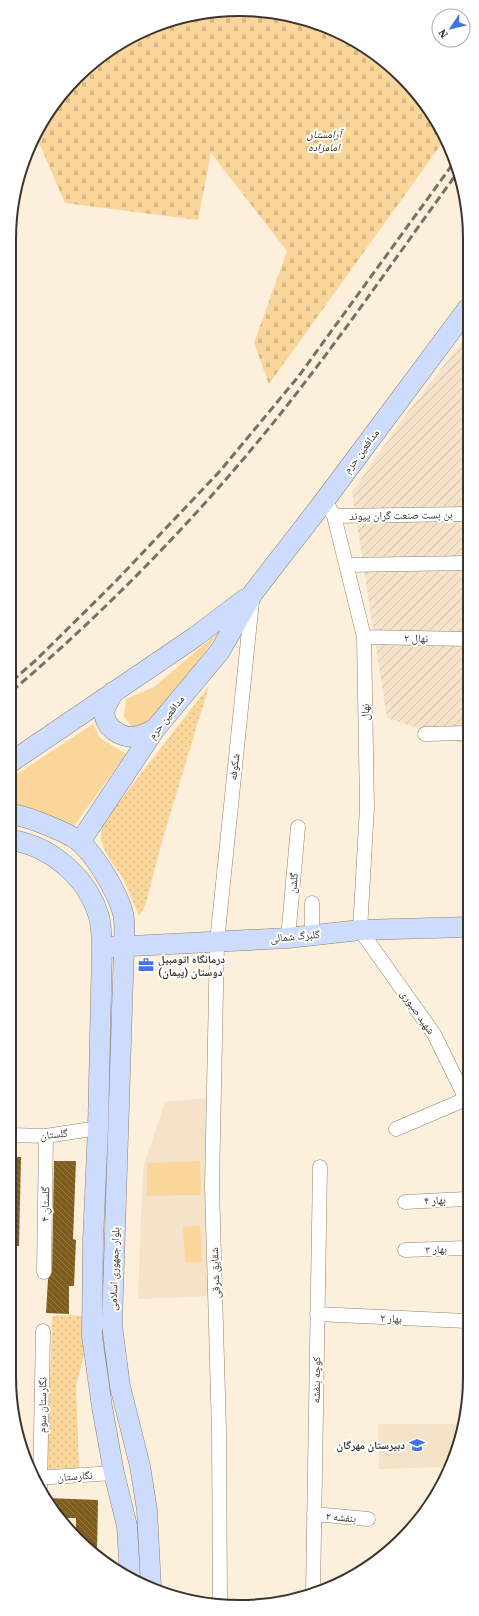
<svg xmlns="http://www.w3.org/2000/svg" width="479" height="1616" font-family="'Source Serif 4','Noto Naskh Arabic',serif">
<style>
.built{fill:#f4e3c9}
.industrial{fill:url(#industrial-furrows)}
.green{fill:#fad69b}
.cemetery{fill:url(#cemetery-stones)}
.park{fill:url(#park-dots)}
.building{fill:url(#building-back-hatch)}
.lines{fill:none;stroke-linecap:round;stroke-linejoin:round}
.street-casing{stroke:#8e8371;stroke-width:15}
.secondary-casing{stroke:#8e8371;stroke-width:21}
.street{stroke:#fff;stroke-width:14}
.secondary{stroke:#cddcfd;stroke-width:20}
.rail{stroke:#787064;stroke-width:3;stroke-dasharray:8 4;stroke-linecap:butt}
.labels{text-anchor:middle;stroke-width:4;stroke-linejoin:round;paint-order:stroke}
.park-label{font-size:11px;font-style:italic;fill:#3b2b0f;stroke:#fefefe}
.street-label{font-size:11px;fill:#3a352d;stroke:#fefefe}
.poi-label{font-size:11px;font-weight:bold;fill:#3a352d;stroke:#fefefe;text-anchor:start}
.rim{fill:none;stroke:#3a352d;stroke-width:2}
</style>
<defs>
<pattern id="industrial-furrows" width="10" height="10" patternUnits="userSpaceOnUse"><rect width="10" height="10" fill="#f4e3c9"/><path d="M-1 1l2-2M0 10L10 0M9 11l2-2" fill="none" stroke="#d2c3ad"/></pattern>
<pattern id="cemetery-stones" width="16" height="16" patternUnits="userSpaceOnUse"><rect width="16" height="16" fill="#fad69b"/><path d="M2 7V4a2 2 0 0 1 4 0v3zM10 15v-3a2 2 0 0 1 4 0v3z" fill="#d7b886"/></pattern>
<pattern id="park-dots" width="8" height="8" patternUnits="userSpaceOnUse"><rect width="8" height="8" fill="#fad69b"/><path d="M2 2h.1M6 6h.1" fill="none" stroke="#d7b886" stroke-width="1.8" stroke-linecap="round"/></pattern>
<pattern id="building-back-hatch" width="6" height="6" patternUnits="userSpaceOnUse"><rect width="6" height="6" fill="#7f5d1c"/><path d="M-1 5l2 2M0 0l6 6M5-1l2 2" fill="none" stroke="#907645"/></pattern>
</defs>
<rect width="100%" height="100%" fill="#fcefdb"/>
<path class="built" d="M 206,1098 L 209,1296 L 138,1299 L 143,1168 L 165,1102 Z
M 378,1424 L 465,1424 L 447,1467 L 379,1469 Z"/>
<path class="industrial" d="M 468,334 L 467,745 L 387,718 L 352,492 L 401,421 Z"/>
<path class="green" d="M 219,632 L 173,695 L 152,719 L 134,729 L 124,717 L 126,699 L 154,687 Z
M 93,724 L 100,738 L 126,754 L 73,827 L 11,805 L 11,778 Z
M 200,1161 L 201,1195 L 147,1196 L 147,1163 Z
M 200,1225 L 202,1262 L 185,1262 L 183,1227 Z"/>
<path class="cemetery" d="M 195,13 L 285,13 L 355,40 L 413,87 L 445,139 L 269,384 L 254,343 L 287,251 L 211,153 L 198,220 L 65,203 L 37,138 L 48,111 L 112,48 Z"/>
<path class="park" d="M 209,686 L 163,838 L 145,906 L 139,916 C 134,904 129,891 123,879 C 110,856 90,843 109,815 Z
M 63,1315 L 83,1316 L 86,1347 L 76,1386 L 79,1468 L 47,1469 L 52,1318 L 53,1316 Z"/>
<path class="building" d="M 10,1157 L 21,1157 L 19,1246 L 9,1246 Z
M 54,1161 L 76,1161 L 73,1239 L 76,1240 L 74,1286 L 69,1286 L 69,1314 L 46,1313 L 48,1279 L 52,1272 Z
M 47,1498 L 98,1500 L 97,1552 L 76,1536 L 76,1518 L 61,1518 L 61,1521 Z"/>
<g class="lines">
<defs>
<path id="street" d="M 325,500 L 334,516 L 364,637 L 367,807 L 360,930 L 434,1034 L 466,1099
M 334,516 L 467,514
M 347,565 L 467,563
M 364,637 L 467,639
M 425,734 L 467,733
M 312,935 L 312,903
M 288,938 L 298,827
M 396,1129 L 466,1099
M 10,1135 L 46,1136 L 98,1128
M 405,1202 L 466,1199
M 405,1250 L 466,1248
M 44,1272 L 46,1136
M 317,1314 L 466,1321
M 35,1478 L 114,1473
M 40,1487 L 43,1331
M 314,1514 L 368,1519
M 313,1593 L 320,1167
M 220,1604 L 219,1431 L 212,1186 L 217,942 L 252,601"/>
<path id="secondary" d="M 113,692 C 111,698 106,704 105,709 C 101,727 123,740 138,736 C 144,735 150,731 155,729
M 11,762 L 195,637 L 245,599
M 11,814 C 27,816 70,833 81,843 C 97,858 121,897 124,919 C 125,928 124,938 124,947 L 112,1325 L 120,1386 L 140,1466 L 147,1510 L 151,1587
M 11,840 C 51,846 88,878 99,917 C 102,927 101,938 102,948 L 98,1128 L 93,1240 L 92,1336 L 102,1407 L 114,1473 L 127,1526 L 130,1577
M 80,842 L 155,729 L 220,651 L 253,593 L 325,500 L 468,308
M 112,947 L 288,938 L 360,930 L 467,927"/>
</defs>
<use href="#street" class="street-casing"/>
<use href="#secondary" class="secondary-casing"/>
<use href="#street" class="street"/>
<use href="#secondary" class="secondary"/>
<path class="rail" d="M 12,681 L 35,661 L 115,582 L 220,471 L 298,377 L 455,161
M 12,691 C 120,599 220,494 306,381 C 358,313 407,242 458,172"/>
</g>
<defs>
<symbol id="office-bare" viewBox="-9 -9 18 18"><path d="M-6-3h4V-5.5h4V-3h4V5H-6ZM-1-4.5V-3h2v-1.5ZM-6 0V1H6V0Z" fill="#4174e4" stroke="#fefefe" stroke-width="2.5" paint-order="stroke"/></symbol>
<symbol id="school-bare" viewBox="-9 -9 18 18"><path d="M0-5L7-2L0 1L-7-2ZM-4 1L0 2.5L4 1V4Q0 6-4 4Z" fill="#4174e4" stroke="#fefefe" stroke-width="2.5" paint-order="stroke"/></symbol>
</defs>
<g fill-rule="evenodd">
<use href="#office-bare" x="135" y="954" width="22" height="22"/>
<use href="#school-bare" x="406" y="1434" width="22" height="22"/>
</g>
<g class="labels">
<g class="park-label">
<text x="324" y="138">آرامستان<tspan x="324" dy="13">امامزاده</tspan></text>
</g>
<g class="street-label">
<text transform="translate(361 451) rotate(-53)" y="4">مدافعین حرم</text>
<text transform="translate(401 515) rotate(-1)" y="4">بن بست صنعت گران پیوند</text>
<text transform="translate(416 638) rotate(1)" y="4">نهال ۲</text>
<text transform="translate(365 712) rotate(-91)" y="4">نهال</text>
<text transform="translate(166 717) rotate(-52)" y="4">مدافعین حرم</text>
<text transform="translate(234 767) rotate(-84)" y="4">شکوفه</text>
<text transform="translate(293 883) rotate(-85)" y="4">گلشن</text>
<text transform="translate(295 936) rotate(-5)" y="4">گلبرگ شمالی</text>
<text transform="translate(418 1012) rotate(55)" y="4">شهید صبوری</text>
<text transform="translate(54 1134) rotate(-6)" y="4">گلستان</text>
<text transform="translate(435 1200) rotate(-3)" y="4">بهار ۴</text>
<text transform="translate(45 1204) rotate(-89)" y="4">گلستان ۴</text>
<text transform="translate(436 1249) rotate(-2)" y="4">بهار ۳</text>
<text transform="translate(114 1269) rotate(-88)" y="4">بلوار جمهوری اسلامی</text>
<text transform="translate(215 1273) rotate(-92)" y="4">شقایق شرقی</text>
<text transform="translate(391 1318) rotate(3)" y="4">بهار ۲</text>
<text transform="translate(316 1380) rotate(-89)" y="4">کوچه بنفشه</text>
<text transform="translate(42 1405) rotate(-89)" y="4">نگارستان سوم</text>
<text transform="translate(75 1476) rotate(-4)" y="4">نگارستان</text>
<text transform="translate(341 1517) rotate(5)" y="4">بنفشه ۲</text>
</g>
<g class="poi-label">
<text x="158" y="963">درمانگاه اتومبیل<tspan x="158" dy="13">دوستان (پیمان)</tspan></text>
<text x="405" y="1449" text-anchor="end">دبیرستان مهرگان</text>
</g>
</g>
<path d="M0 0H479V1616H0ZM239 16H240A223 223 0 0 1 463 239V1377A223 223 0 0 1 240 1600H239A223 223 0 0 1 16 1377V239A223 223 0 0 1 239 16Z" fill="#fefefe" fill-rule="evenodd"/>
<path class="rim" d="M239 16H240A223 223 0 0 1 463 239V1377A223 223 0 0 1 240 1600H239A223 223 0 0 1 16 1377V239A223 223 0 0 1 239 16Z"/>
<g transform="translate(451 28) rotate(235)"><circle r="19" fill="#fefefe" stroke="#b0aeaa"/>
<path d="M0-3L7 15L0 10L-7 15Z" fill="#4174e4"/>
<text y="-6" font-size="11" font-weight="bold" text-anchor="middle" fill="#3a352d">N</text>
</g>
</svg>
